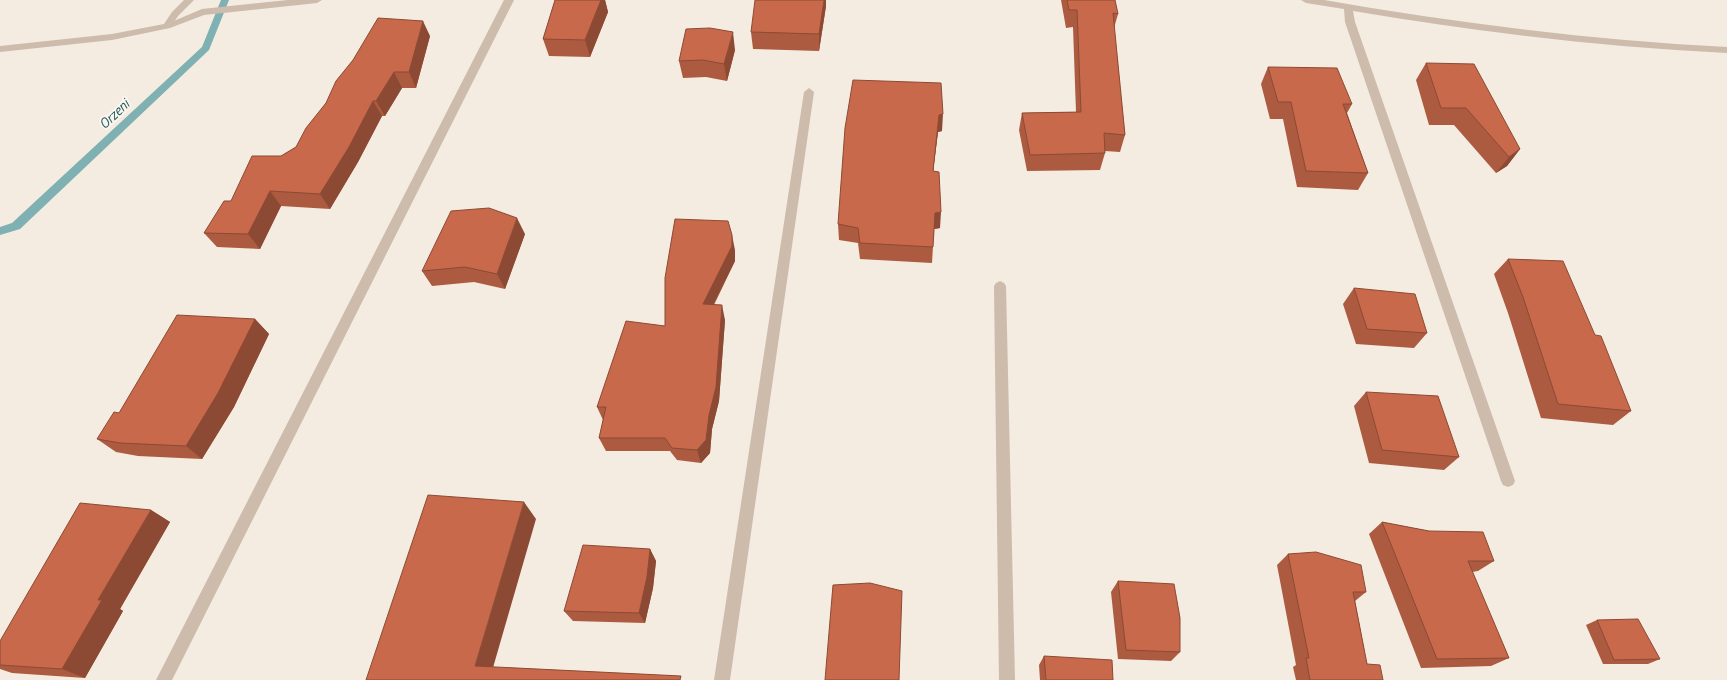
<svg xmlns="http://www.w3.org/2000/svg" width="1727" height="680" font-family="'Titillium Web',sans-serif">
<style>
.lines{fill:none;stroke-linecap:round;stroke-linejoin:round}
.stream{fill:#7fb0b2;fill-rule:evenodd}
.service{fill:#cdbbac;fill-rule:evenodd}
.minor{fill:#cdbbac;fill-rule:evenodd}
.wall{fill:#ac5a40}
.shaded-wall{fill:#8c4a34}
.building{fill:#c8694b;stroke:#8c4a34}
.labels{text-anchor:middle;stroke-width:4;stroke-linejoin:round;paint-order:stroke}
.water-label{font-size:14px;font-style:italic;fill:#1f5a5e;stroke:#fbf5ee}
</style>
<rect width="100%" height="100%" fill="#f4ebe1"/>
<g class="lines">
<path class="stream" d="M 221,0 L 229,0 L 209,50 L 20,229 L 0,235 L 0,227 L 12,223 L 202,47 Z"/>
<path class="service" d="M 288,0 L 322,0 L 317,3 L 204,15 L 170,28 L 164,28 L 162,26 L 202,9 Z"/>
<path class="minor" d="M 184,0 L 194,0 L 178,16 L 170,28 L 112,40 L 0,52 L 0,46 L 112,34 L 164,24 L 172,12 Z
M 504,0 L 514,0 L 172,680 L 156,680 Z
M 1301,0 L 1324,0 C 1457,23 1591,40 1727,47 L 1727,53 C 1602,47 1477,32 1353,11 L 1355,22 L 1515,481 L 1513,485 L 1508,487 L 1503,485 L 1501,481 L 1345,22 L 1344,9 L 1306,3 Z
M 809,88 L 814,92 L 730,680 L 714,680 L 804,92 Z
M 1000,281 L 1004,283 L 1006,286 L 1015,680 L 999,680 L 994,286 L 996,283 Z"/>
</g>
<path class="wall" d="M 555,0 L 605,0 L 608,12 L 590,57 L 549,56 L 543,39 Z
M 1061,0 L 1115,0 L 1118,14 L 1114,28 L 1125,135 L 1120,152 L 1105,151 L 1105,153 L 1100,170 L 1027,171 L 1019,130 L 1022,113 L 1076,112 L 1073,27 L 1066,28 Z
M 826,6 L 819,51 L 753,49 L 751,32 Z
M 430,36 L 416,88 L 402,88 L 385,116 L 382,116 L 358,162 L 330,209 L 281,206 L 260,249 L 217,247 L 204,233 L 231,201 L 281,156 L 296,147 L 326,103 L 353,60 Z
M 735,50 L 727,81 L 706,77 L 683,78 L 679,61 Z
M 1426,63 L 1520,149 L 1507,166 L 1496,173 L 1454,125 L 1429,125 L 1416,80 Z
M 1268,67 L 1352,104 L 1347,113 L 1368,173 L 1358,190 L 1297,187 L 1283,119 L 1270,119 L 1261,84 Z
M 941,83 L 942,131 L 938,132 L 933,171 L 940,228 L 934,229 L 932,263 L 860,259 L 858,243 L 839,240 L 838,224 Z
M 525,234 L 505,289 L 474,282 L 432,286 L 422,271 Z
M 735,250 L 735,261 L 714,305 L 725,320 L 719,401 L 712,429 L 710,453 L 701,463 L 677,460 L 670,451 L 606,451 L 599,438 L 603,420 L 597,407 L 665,326 Z
M 1508,259 L 1595,335 L 1631,411 L 1613,425 L 1541,418 L 1508,313 L 1494,274 Z
M 1354,288 L 1427,333 L 1414,348 L 1356,344 L 1343,304 Z
M 255,319 L 269,334 L 234,407 L 202,459 L 138,456 L 116,452 L 97,439 L 119,413 Z
M 1366,392 L 1459,457 L 1444,470 L 1369,463 L 1354,406 Z
M 151,510 L 170,522 L 120,609 L 123,611 L 85,678 L 12,673 L 0,669 L 0,641 Z
M 1382,522 L 1429,531 L 1494,561 L 1478,571 L 1472,572 L 1509,658 L 1491,666 L 1421,668 L 1369,534 Z
M 650,549 L 656,561 L 653,588 L 645,623 L 573,621 L 564,611 Z
M 1288,554 L 1366,592 L 1355,601 L 1367,664 L 1383,680 L 1296,680 L 1293,667 L 1296,665 L 1277,565 Z
M 1118,581 L 1180,652 L 1171,661 L 1118,659 L 1111,592 Z
M 1597,620 L 1660,659 L 1648,664 L 1603,664 L 1586,625 Z
M 1044,656 L 1113,680 L 1040,680 L 1039,665 Z"/>
<path class="shaded-wall" d="M 601,0 L 605,0 L 608,12 L 590,57 L 585,40 Z
M 824,0 L 826,0 L 826,6 L 819,51 L 819,34 Z
M 423,21 L 430,36 L 416,88 L 409,72 Z
M 733,32 L 735,50 L 727,81 L 724,64 Z
M 394,72 L 402,88 L 385,116 L 376,101 Z
M 373,101 L 382,116 L 358,162 L 330,209 L 320,194 Z
M 943,114 L 942,131 L 938,132 L 931,188 L 939,115 Z
M 1520,149 L 1507,166 L 1496,173 L 1509,157 Z
M 270,191 L 281,206 L 260,249 L 248,234 Z
M 941,212 L 940,228 L 934,229 L 935,213 Z
M 517,218 L 525,234 L 505,289 L 497,274 Z
M 732,235 L 735,250 L 735,261 L 706,319 L 703,304 Z
M 722,305 L 725,320 L 719,401 L 712,429 L 710,453 L 701,463 L 697,450 L 709,415 Z
M 255,319 L 269,334 L 234,407 L 202,459 L 186,446 Z
M 524,502 L 536,519 L 490,678 L 475,666 Z
M 151,510 L 170,522 L 120,609 L 123,611 L 85,678 L 62,669 L 98,600 Z
M 650,549 L 656,561 L 653,588 L 645,623 L 639,613 Z"/>
<path class="building" d="M 555,0 L 601,0 L 585,40 L 543,39 Z
M 755,0 L 824,0 L 819,34 L 751,32 Z
M 1067,0 L 1115,0 L 1118,14 L 1113,13 L 1125,135 L 1104,133 L 1105,153 L 1030,155 L 1022,113 L 1081,112 L 1077,10 L 1069,10 Z
M 378,18 L 423,21 L 409,72 L 394,72 L 376,101 L 373,101 L 349,147 L 320,194 L 270,191 L 248,234 L 204,233 L 224,201 L 231,201 L 252,156 L 281,156 L 296,147 L 306,128 L 326,103 L 336,81 L 353,60 Z
M 710,28 L 733,32 L 724,64 L 703,60 L 679,61 L 686,29 Z
M 1426,63 L 1474,64 L 1520,149 L 1509,157 L 1466,108 L 1441,108 Z
M 1268,67 L 1337,68 L 1352,104 L 1343,104 L 1368,173 L 1306,171 L 1291,102 L 1278,102 Z
M 853,80 L 941,83 L 943,114 L 939,115 L 933,171 L 939,172 L 941,212 L 935,213 L 933,247 L 860,243 L 858,228 L 838,224 L 845,128 Z
M 489,208 L 517,218 L 497,274 L 465,267 L 422,271 L 451,211 Z
M 675,219 L 728,221 L 732,235 L 732,246 L 703,304 L 722,305 L 716,387 L 709,415 L 706,440 L 697,450 L 672,448 L 665,438 L 599,438 L 606,407 L 597,407 L 626,321 L 665,326 L 665,278 Z
M 1508,259 L 1563,261 L 1595,335 L 1601,336 L 1631,411 L 1558,404 L 1523,297 Z
M 1354,288 L 1415,294 L 1427,333 L 1367,329 Z
M 177,315 L 255,319 L 218,393 L 186,446 L 120,443 L 97,439 L 114,412 L 119,413 Z
M 1366,392 L 1438,396 L 1459,457 L 1382,450 Z
M 428,495 L 524,502 L 475,666 L 681,676 L 680,680 L 366,680 Z
M 80,503 L 151,510 L 98,600 L 102,600 L 62,669 L 0,665 L 0,641 Z
M 1382,522 L 1429,531 L 1483,532 L 1494,561 L 1468,561 L 1509,658 L 1437,659 Z
M 583,545 L 650,549 L 647,577 L 639,613 L 564,611 Z
M 1316,552 L 1361,565 L 1366,592 L 1353,592 L 1367,664 L 1380,665 L 1383,680 L 1310,680 L 1306,658 L 1309,658 L 1288,554 Z
M 1118,581 L 1174,584 L 1180,618 L 1180,652 L 1126,650 Z
M 870,583 L 902,591 L 899,680 L 825,680 L 833,585 Z
M 1638,619 L 1660,659 L 1614,660 L 1597,620 Z
M 1044,656 L 1112,660 L 1113,680 L 1046,680 Z"/>
<g class="labels">
<g class="water-label">
<text transform="translate(114 114) rotate(-43)" y="5">Orzeni</text>
</g>
</g>
</svg>
